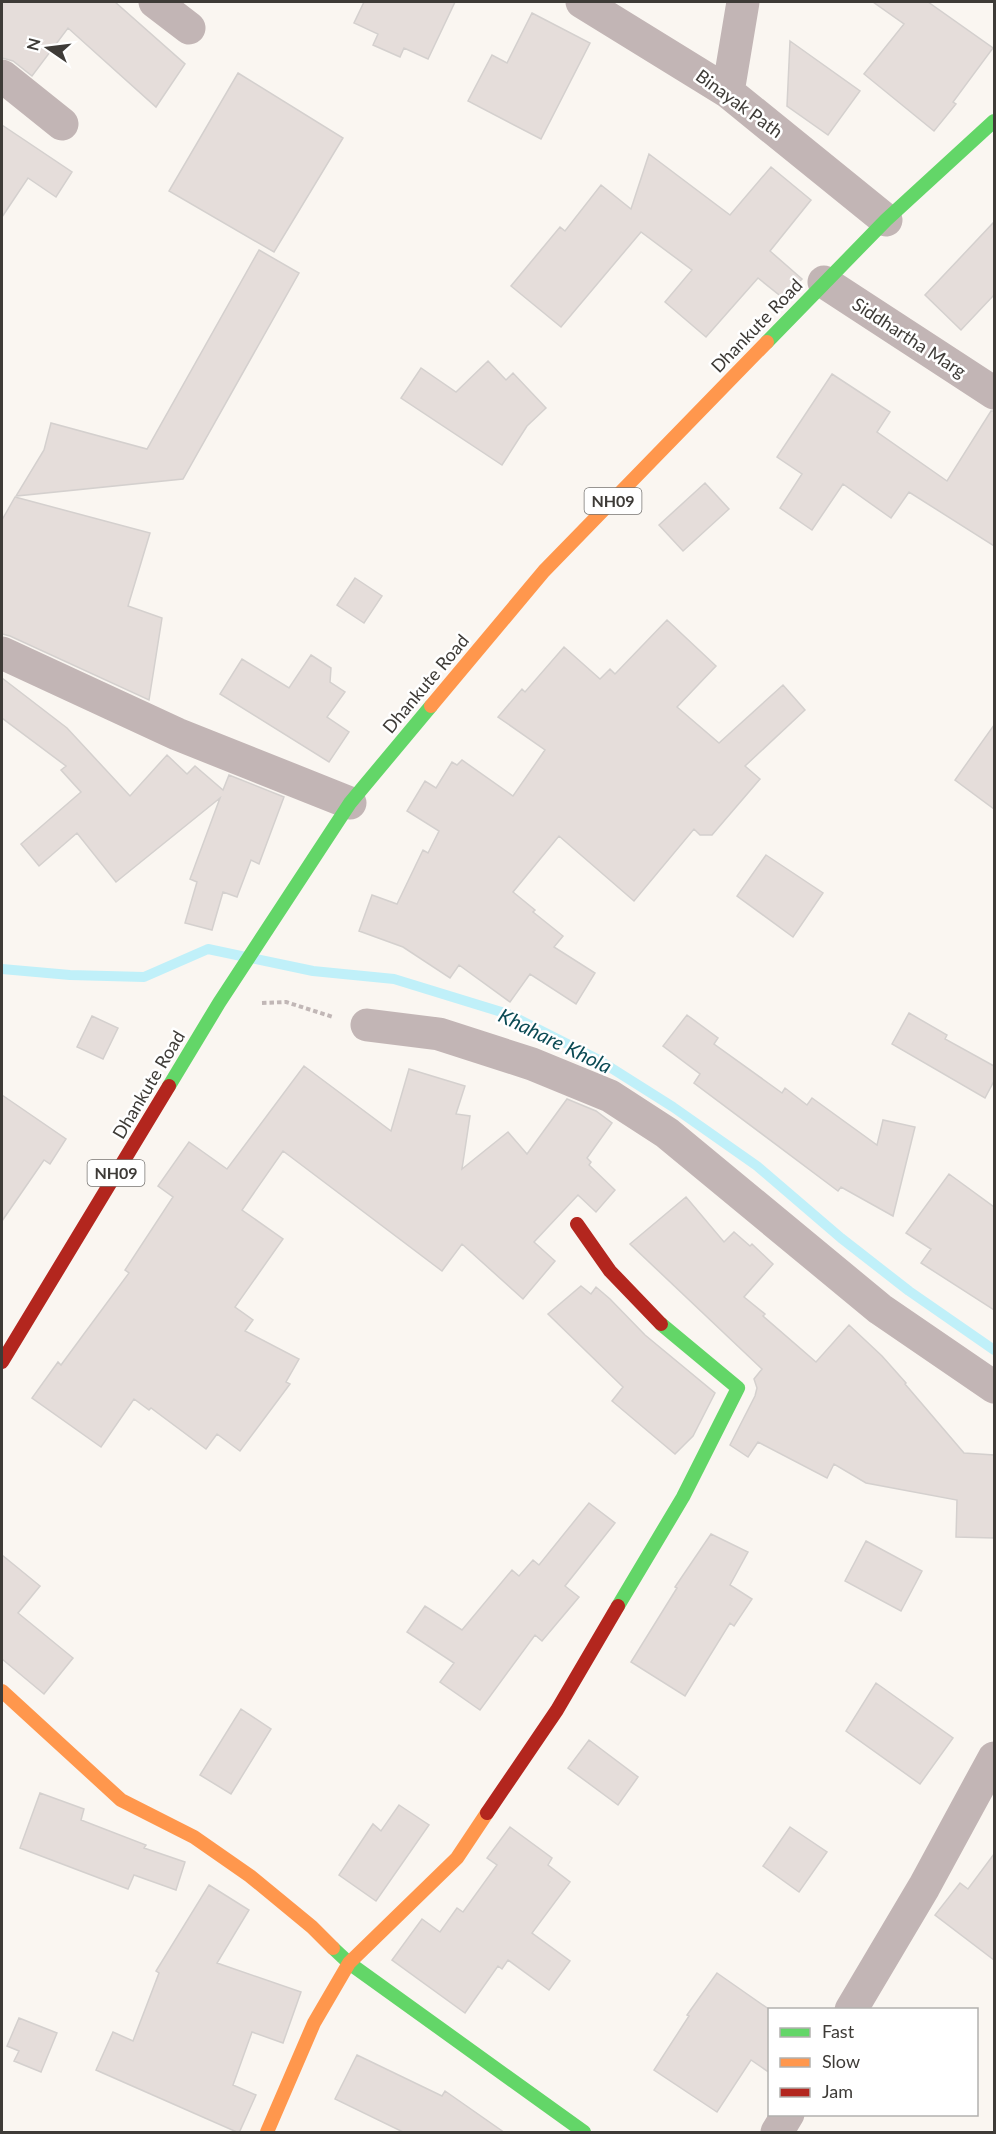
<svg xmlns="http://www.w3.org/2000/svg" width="996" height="2134" font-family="Lato,sans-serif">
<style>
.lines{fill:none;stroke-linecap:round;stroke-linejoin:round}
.stream{stroke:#c0f0f9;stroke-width:10}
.building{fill:#e5ddda;stroke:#d4d0ce;stroke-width:1.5}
.path{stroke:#c1b7b6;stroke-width:4;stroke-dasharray:4.5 3;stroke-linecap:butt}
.street{stroke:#c2b5b5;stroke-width:33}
.fast{stroke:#63d668;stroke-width:14}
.slow{stroke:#ff974d;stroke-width:14}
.jam{stroke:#b3261e;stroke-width:14}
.labels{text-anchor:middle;stroke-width:5;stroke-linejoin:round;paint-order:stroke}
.shield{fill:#fff;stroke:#787673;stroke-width:1.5}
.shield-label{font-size:16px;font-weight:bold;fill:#3e3b37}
.street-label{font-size:18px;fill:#3e3b37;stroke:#fff}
.water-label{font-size:20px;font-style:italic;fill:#0a4a54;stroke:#fff}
</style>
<rect width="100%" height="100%" fill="#faf6f1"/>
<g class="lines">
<path class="stream" d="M 2,969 L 70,975 L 144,977 L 208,949 L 313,971 L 394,979 L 508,1014 L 597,1059 L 673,1107 L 757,1166 L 841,1238 L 909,1291 L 994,1350"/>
</g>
<path class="building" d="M 2,2 L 115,2 L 185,64 L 156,107 L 68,28 L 32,76 L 13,61 L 2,58 Z
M 364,2 L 455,2 L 428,59 L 404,48 L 400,57 L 373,45 L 378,34 L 354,23 Z
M 873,2 L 928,2 L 993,48 L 953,102 L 956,104 L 934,131 L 864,74 L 904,24 Z
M 532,13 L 590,43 L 541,139 L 468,101 L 492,55 L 507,63 Z
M 790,41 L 860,91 L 828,135 L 787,106 Z
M 238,73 L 343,138 L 274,252 L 169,191 Z
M 2,125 L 72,172 L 56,197 L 28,178 L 2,217 Z
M 649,154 L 730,215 L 771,167 L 811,200 L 770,251 L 802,279 L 783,298 L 758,278 L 706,337 L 665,302 L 692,270 L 641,232 L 561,327 L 511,286 L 560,227 L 565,231 L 601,185 L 631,209 Z
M 994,222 L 994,295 L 961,330 L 925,295 Z
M 259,250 L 299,273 L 183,479 L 16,496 L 44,450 L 51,423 L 147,449 Z
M 488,361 L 506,380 L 513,373 L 546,408 L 527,426 L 502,465 L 401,398 L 421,368 L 456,392 Z
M 832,374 L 890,412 L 877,432 L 947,481 L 991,411 L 994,411 L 994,546 L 909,492 L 891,518 L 843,484 L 812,530 L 780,508 L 802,474 L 777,457 Z
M 705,483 L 729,509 L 683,551 L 659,525 Z
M 15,497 L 150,533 L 128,606 L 162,618 L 149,700 L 10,636 L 2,634 L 2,520 Z
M 355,578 L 382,596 L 364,623 L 337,605 Z
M 667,620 L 716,666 L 677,707 L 719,743 L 783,685 L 805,710 L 745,766 L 760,779 L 712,835 L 700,835 L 694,829 L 634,901 L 559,836 L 513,892 L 535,910 L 533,912 L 563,936 L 554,947 L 595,973 L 576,1004 L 530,974 L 510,1002 L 459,965 L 450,978 L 403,947 L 359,931 L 372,895 L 397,904 L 423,850 L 428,853 L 439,831 L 407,811 L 425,781 L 436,788 L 452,762 L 457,765 L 462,760 L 513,796 L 545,750 L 498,717 L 522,689 L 525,692 L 564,647 L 600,679 L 610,669 L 615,674 Z
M 311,655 L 331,668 L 330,682 L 345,692 L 327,717 L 349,732 L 329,762 L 220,694 L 242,659 L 289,688 Z
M 2,678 L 67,728 L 130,796 L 167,755 L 187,774 L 195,766 L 223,790 L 229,775 L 284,797 L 259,864 L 251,860 L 237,897 L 223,892 L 212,930 L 185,923 L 197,882 L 190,879 L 220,798 L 116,882 L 77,833 L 39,866 L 21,844 L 81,792 L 61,770 L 66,766 L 2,718 Z
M 994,725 L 994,809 L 955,780 Z
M 766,855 L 823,893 L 793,937 L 737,896 Z
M 909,1013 L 947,1035 L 945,1039 L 994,1066 L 994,1081 L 985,1098 L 892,1044 Z
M 687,1015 L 718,1038 L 714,1044 L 782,1093 L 785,1088 L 807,1105 L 812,1098 L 877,1145 L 883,1120 L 915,1127 L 893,1216 L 841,1187 L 838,1191 L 694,1083 L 700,1074 L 663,1046 Z
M 92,1016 L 118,1028 L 103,1059 L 77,1047 Z
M 304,1066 L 391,1131 L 409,1069 L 465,1086 L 456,1114 L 470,1116 L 462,1169 L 508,1132 L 527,1154 L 567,1099 L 596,1111 L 612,1123 L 587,1158 L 591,1162 L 589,1165 L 615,1190 L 596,1212 L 578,1195 L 534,1242 L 555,1261 L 523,1299 L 462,1244 L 442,1271 L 283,1151 L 242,1210 L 283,1239 L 235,1307 L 253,1320 L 245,1331 L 299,1359 L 286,1382 L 290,1384 L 240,1451 L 217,1434 L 206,1449 L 151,1408 L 149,1410 L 134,1399 L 101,1447 L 32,1398 L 58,1362 L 61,1365 L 129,1273 L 125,1270 L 173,1197 L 158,1186 L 189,1142 L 227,1169 Z
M 2,1095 L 66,1139 L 50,1164 L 44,1160 L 2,1221 Z
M 949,1174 L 994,1207 L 994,1310 L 921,1263 L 931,1249 L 906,1233 Z
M 686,1197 L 724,1242 L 734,1232 L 750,1246 L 752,1244 L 773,1264 L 744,1297 L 765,1314 L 763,1316 L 816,1362 L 849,1325 L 882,1356 L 906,1383 L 905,1384 L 964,1453 L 994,1455 L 994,1538 L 956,1537 L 957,1500 L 866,1483 L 834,1464 L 827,1478 L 758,1442 L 748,1457 L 730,1445 L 755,1396 L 757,1388 L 754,1379 L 762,1369 L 630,1244 Z
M 581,1286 L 591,1294 L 596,1287 L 610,1299 L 645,1335 L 715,1393 L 693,1436 L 675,1454 L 612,1401 L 623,1387 L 548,1314 Z
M 589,1503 L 615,1523 L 565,1586 L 579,1597 L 542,1641 L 535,1635 L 480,1710 L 440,1682 L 454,1663 L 407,1632 L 425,1606 L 462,1630 L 512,1570 L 519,1576 L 533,1560 L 539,1565 Z
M 711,1534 L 748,1552 L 730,1585 L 752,1599 L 734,1626 L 730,1623 L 685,1696 L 631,1662 L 677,1588 L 675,1587 Z
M 866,1541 L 922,1571 L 901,1611 L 845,1581 Z
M 2,1555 L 40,1586 L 18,1613 L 73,1658 L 44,1694 L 2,1659 Z
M 876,1683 L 953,1738 L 920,1784 L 846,1731 Z
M 241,1709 L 271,1729 L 231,1794 L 200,1775 Z
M 589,1740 L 638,1777 L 618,1805 L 568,1768 Z
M 40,1793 L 84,1809 L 81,1820 L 146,1845 L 144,1848 L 185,1862 L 176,1890 L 134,1875 L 128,1889 L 20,1848 Z
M 399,1805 L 429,1825 L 376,1901 L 339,1875 L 373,1824 L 381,1831 Z
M 510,1827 L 552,1858 L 548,1865 L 570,1882 L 532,1933 L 570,1961 L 549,1990 L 508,1960 L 502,1969 L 498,1966 L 465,2013 L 392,1960 L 422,1919 L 440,1932 L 457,1908 L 463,1912 L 497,1865 L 487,1858 Z
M 790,1827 L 827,1852 L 799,1892 L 763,1866 Z
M 994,1854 L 994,1960 L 935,1915 L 960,1883 L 968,1889 Z
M 209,1885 L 249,1910 L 217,1963 L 301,1992 L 283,2043 L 252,2032 L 233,2085 L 256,2095 L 239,2133 L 96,2070 L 113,2032 L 133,2041 L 159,1973 L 156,1971 Z
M 717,1973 L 770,2010 L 770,2073 L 751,2060 L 717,2112 L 654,2070 L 689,2016 L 687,2015 Z
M 19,2018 L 57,2033 L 41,2072 L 14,2061 L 19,2051 L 7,2046 Z
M 357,2055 L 442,2096 L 445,2091 L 505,2133 L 405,2133 L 335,2099 Z"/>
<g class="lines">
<path class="path" d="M 262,1003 L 286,1002 L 333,1017"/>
<path class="street" d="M 155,2 L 189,28
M 582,2 L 728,92 L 886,220
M 2,76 L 62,124
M 728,92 L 743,2
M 824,282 L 994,393
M 2,653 L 177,734 L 350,803
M 367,1025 L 439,1034 L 532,1064 L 610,1096 L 667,1133 L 880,1309 L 994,1387
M 851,2010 L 924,1887 L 994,1758
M 777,2132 L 788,2114"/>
<path class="fast" d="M 767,342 L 886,220 L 994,121
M 169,1086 L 219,1003 L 350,803 L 431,706
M 618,1606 L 683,1497 L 738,1388 L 661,1324
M 333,1948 L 349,1963 L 584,2132"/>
<path class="slow" d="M 431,706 L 544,571 L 767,342
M 2,1691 L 121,1800 L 194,1837 L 250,1876 L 312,1927 L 333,1948
M 267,2132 L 314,2023 L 349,1963 L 457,1858 L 487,1813"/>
<path class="jam" d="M 577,1224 L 610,1271 L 661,1324
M 2,1362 L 169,1086
M 487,1813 L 557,1710 L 618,1606"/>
</g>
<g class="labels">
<g class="shield">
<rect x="584.5" y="488" width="57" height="26" rx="4.5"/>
<rect x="87.5" y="1160" width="57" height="26" rx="4.5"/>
</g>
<g class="shield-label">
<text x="613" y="507">NH09</text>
<text x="116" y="1179">NH09</text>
</g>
<g class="street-label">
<text transform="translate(739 104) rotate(36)" y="6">Binayak Path</text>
<text transform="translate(757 326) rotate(-46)" y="6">Dhankute Road</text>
<text transform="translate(909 338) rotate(33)" y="6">Siddhartha Marg</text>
<text transform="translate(426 684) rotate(-50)" y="6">Dhankute Road</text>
<text transform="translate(149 1085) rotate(-59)" y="6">Dhankute Road</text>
</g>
<g class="water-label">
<text transform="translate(555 1041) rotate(26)" y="7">Khahare Khola</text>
</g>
</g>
<rect width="996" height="2134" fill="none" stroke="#3e3b37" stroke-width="6"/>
<rect x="768" y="2008" width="210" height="108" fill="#ffffff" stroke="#b2b1af" stroke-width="1.5"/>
<rect x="780" y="2028" width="30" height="9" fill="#63d668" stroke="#b2b1af" stroke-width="1.5"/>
<text x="822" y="2038" font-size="18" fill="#3e3b37">Fast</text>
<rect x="780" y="2058" width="30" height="9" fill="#ff974d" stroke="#b2b1af" stroke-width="1.5"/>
<text x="822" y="2068" font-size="18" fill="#3e3b37">Slow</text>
<rect x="780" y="2088" width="30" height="9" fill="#b3261e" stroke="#b2b1af" stroke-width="1.5"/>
<text x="822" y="2098" font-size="18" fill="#3e3b37">Jam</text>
<g transform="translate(48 48) rotate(284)" stroke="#ffffff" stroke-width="4.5" paint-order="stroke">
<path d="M0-4.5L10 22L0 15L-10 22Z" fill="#3e3b37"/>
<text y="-9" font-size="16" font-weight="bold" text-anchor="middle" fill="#3e3b37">N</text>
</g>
</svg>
